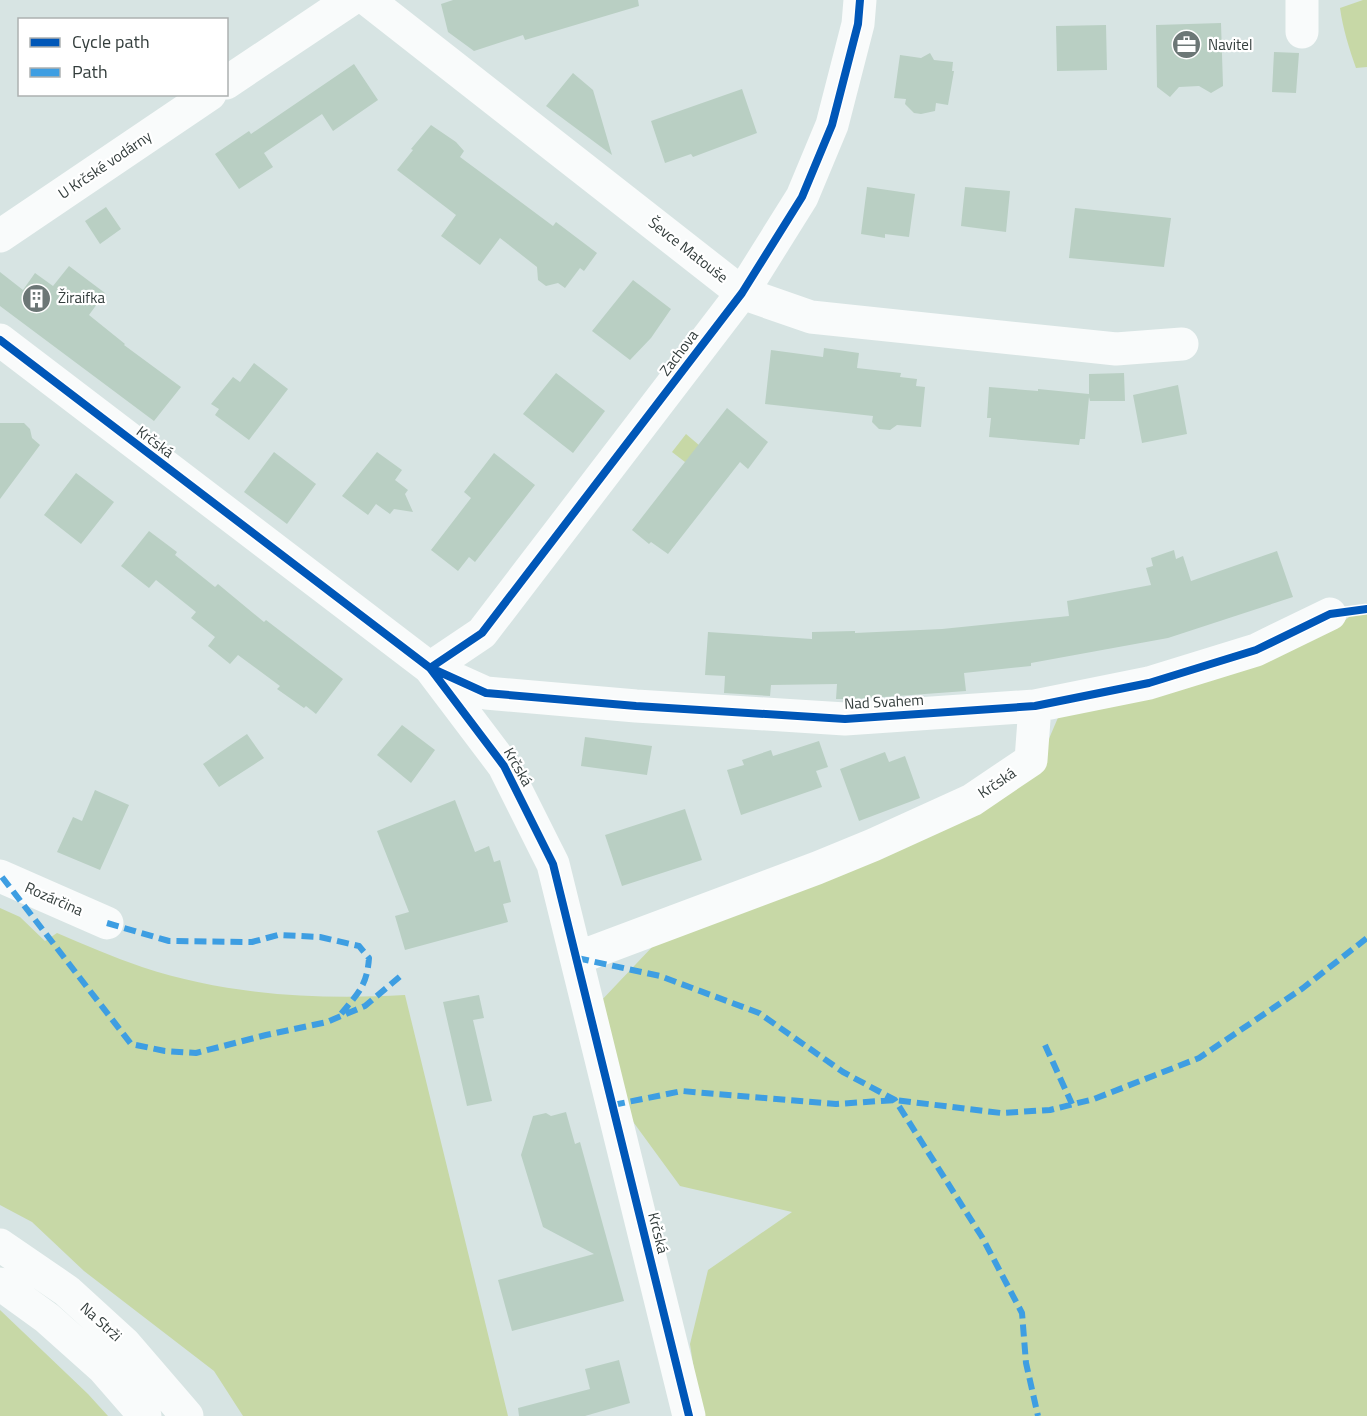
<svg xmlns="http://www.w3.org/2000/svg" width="1367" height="1416" font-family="'Titillium Web',sans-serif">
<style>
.green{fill:#c7d8a6}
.building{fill:#b9cfc3}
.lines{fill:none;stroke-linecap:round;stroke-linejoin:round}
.minor{stroke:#f9fbfb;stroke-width:33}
.quiet{stroke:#3e9ee2;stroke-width:6;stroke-dasharray:12 6;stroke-linecap:butt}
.cycleway-casing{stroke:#fff;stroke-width:11}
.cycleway{stroke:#0057b8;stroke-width:8}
.labels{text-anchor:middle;stroke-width:4.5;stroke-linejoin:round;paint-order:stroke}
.poi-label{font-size:15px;fill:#333d3c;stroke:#fff;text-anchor:start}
.street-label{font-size:15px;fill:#333d3c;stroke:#fff}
</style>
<rect width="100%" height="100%" fill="#d7e4e3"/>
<path class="green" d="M 1363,0 L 1367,0 L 1367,67 L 1356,68 C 1349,48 1343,29 1340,8 Z
M 686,434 L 713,457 L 685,462 L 672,452 Z
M 1367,603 L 1367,1416 L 701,1416 L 690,1344 L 708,1270 L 792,1212 L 680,1186 L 623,1108 L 599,1003 L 654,945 L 1033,776 L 1060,713 L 1264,661 L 1344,621 Z
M 0,908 L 20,917 L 45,941 L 57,933 C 85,945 113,957 142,967 C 227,995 316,1000 405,995 L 508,1416 L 243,1416 L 214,1371 L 84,1271 L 32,1222 L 0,1205 Z
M 0,1310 L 88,1394 L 108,1416 L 0,1416 Z"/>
<path class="building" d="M 453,0 L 638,0 L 639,6 L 525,40 L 523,35 L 474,51 L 448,32 L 441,4 Z
M 1221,23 L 1223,86 L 1211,93 L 1199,86 L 1179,87 L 1170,97 L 1157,87 L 1156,25 Z
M 1106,25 L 1107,70 L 1057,71 L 1056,26 Z
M 1274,52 L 1299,53 L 1296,93 L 1272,92 Z
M 930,53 L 934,60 L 953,62 L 952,71 L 954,71 L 948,105 L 936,103 L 935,111 L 921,114 L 914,113 L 905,104 L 906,99 L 894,98 L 900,55 L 921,58 Z
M 354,64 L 378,100 L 333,131 L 322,114 L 264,153 L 273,167 L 239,189 L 215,154 L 249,131 L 251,134 Z
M 573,73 L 593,90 L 612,155 L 546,106 Z
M 742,89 L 757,133 L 693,157 L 691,154 L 665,163 L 651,121 Z
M 431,125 L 456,142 L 464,151 L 460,157 L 553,226 L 556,222 L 597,253 L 584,271 L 580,268 L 565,288 L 558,283 L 546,286 L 538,280 L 537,267 L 500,238 L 480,265 L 441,236 L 456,215 L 397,170 L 413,150 L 411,149 Z
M 867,187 L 915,194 L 909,237 L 885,234 L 885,238 L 861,234 Z
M 965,187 L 1010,191 L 1006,232 L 961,226 Z
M 106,207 L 121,229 L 100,244 L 85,221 Z
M 1075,208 L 1171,218 L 1164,267 L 1069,258 Z
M 69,266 L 105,293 L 89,315 L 125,344 L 124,345 L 181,387 L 154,421 L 0,306 L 0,272 L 23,290 L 35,273 L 53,286 Z
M 633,280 L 671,309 L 651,338 L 630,360 L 592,331 Z
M 824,348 L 859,353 L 857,368 L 901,373 L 900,377 L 917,379 L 916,386 L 925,387 L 921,427 L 897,425 L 890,430 L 879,429 L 872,422 L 873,416 L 765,404 L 771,350 L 823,357 Z
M 254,363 L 288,389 L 249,440 L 215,415 L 219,409 L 211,404 L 233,377 L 240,382 Z
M 556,373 L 605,411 L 573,453 L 523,414 Z
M 1124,373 L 1125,401 L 1090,401 L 1089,397 L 1085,439 L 1080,439 L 1079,445 L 989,437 L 991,418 L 987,418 L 989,387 L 1038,391 L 1038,389 L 1089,394 L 1089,374 Z
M 1178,385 L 1187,434 L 1142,443 L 1133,395 Z
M 727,408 L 768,442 L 748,469 L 740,462 L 668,554 L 651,542 L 649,544 L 632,530 Z
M 0,423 L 24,423 L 30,429 L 32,438 L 40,445 L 0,499 Z
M 274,452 L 316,484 L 287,524 L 244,492 Z
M 377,452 L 402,470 L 395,480 L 408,490 L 405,494 L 413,512 L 394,509 L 390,514 L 376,504 L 368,515 L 342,496 Z
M 494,453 L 535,485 L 475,562 L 469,557 L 458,571 L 431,550 L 471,498 L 464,492 Z
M 76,473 L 114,502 L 81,544 L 44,515 Z
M 149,531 L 177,552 L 175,555 L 215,587 L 218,584 L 264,622 L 266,620 L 343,679 L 316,714 L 306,706 L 304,708 L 277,689 L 280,686 L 238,655 L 230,664 L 208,646 L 215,637 L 191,618 L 196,612 L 156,580 L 149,588 L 121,566 Z
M 1174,550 L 1176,559 L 1183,556 L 1191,581 L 1277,551 L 1293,597 L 1168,638 L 1031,663 L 1031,666 L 964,673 L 966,691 L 856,699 L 836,699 L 837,684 L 771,685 L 770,696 L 724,693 L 725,676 L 705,675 L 708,632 L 812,639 L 812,632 L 855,631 L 855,633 L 942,629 L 1069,616 L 1067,601 L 1151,585 L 1146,568 L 1153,566 L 1151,558 Z
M 402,725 L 435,750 L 411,783 L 377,755 Z
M 247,734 L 264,758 L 219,787 L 203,764 Z
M 585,737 L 652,746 L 647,775 L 581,766 Z
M 819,741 L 828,767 L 816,771 L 822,787 L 741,815 L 727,770 L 744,765 L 742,760 L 771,750 L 773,756 Z
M 885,752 L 889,762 L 905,756 L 920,798 L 859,821 L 840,769 Z
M 95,790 L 129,805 L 100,870 L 57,852 L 73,817 L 82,821 Z
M 455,800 L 475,852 L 489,846 L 494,862 L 500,860 L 511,902 L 503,904 L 508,922 L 405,950 L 395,916 L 409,912 L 377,831 Z
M 685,809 L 702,860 L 622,886 L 605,835 Z
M 479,995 L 484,1018 L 473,1020 L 492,1101 L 467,1106 L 443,1002 Z
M 566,1112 L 575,1144 L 580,1142 L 624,1301 L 512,1331 L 498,1280 L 594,1254 L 543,1227 L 521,1155 L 533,1116 L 546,1113 L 551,1116 Z
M 619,1360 L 630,1403 L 585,1416 L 519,1416 L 518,1408 L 590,1389 L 585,1369 Z"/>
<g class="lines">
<path class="minor" d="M 368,0 L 742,293 L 811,317 L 1116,349 L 1182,344
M 1302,0 L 1302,32
M 226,83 L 350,0
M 0,236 L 210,94
M 0,340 L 430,668 L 504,766 L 553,864 L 689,1416
M 430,668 L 482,633 L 742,293 L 802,197 L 832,125 L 858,24 L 860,0
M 435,670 L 486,693 L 636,706 L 845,719 L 1035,706 L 1149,683 L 1256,650 L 1330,614
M 0,876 L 107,923
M 577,958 L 817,868 L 873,845 L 972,800 L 1031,760 L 1035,706
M 0,1245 L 67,1291 L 125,1344 L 187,1416
M 0,1284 L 47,1318 L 103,1368 L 145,1416"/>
<path class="quiet" d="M 2,877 L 131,1044 L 165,1051 L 196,1053 L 266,1035 L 327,1022 L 365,1006 L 403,974
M 107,923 L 169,941 L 252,942 L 278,935 L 320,937 L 359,946 L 369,958 C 367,986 358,993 341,1014
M 577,958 L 660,976 L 759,1013 L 843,1072 L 895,1100 L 982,1237 L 1022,1313 L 1026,1363 L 1038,1416
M 1045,1045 L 1072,1104
M 613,1105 L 682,1091 L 836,1104 L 895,1100 L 1001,1113 L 1050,1110 L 1094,1099 L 1199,1058 L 1303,988 L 1367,938"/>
<defs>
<path id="cycleway" d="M 0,340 L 430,668 L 504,766 L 553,864 L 689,1416
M 430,668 L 482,633 L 742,293 L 802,197 L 832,125 L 858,24 L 860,0
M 433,669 L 486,693 L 636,706 L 845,719 L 1035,706 L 1149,683 L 1256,650 L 1330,614 L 1367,609"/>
</defs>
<use href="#cycleway" class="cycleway-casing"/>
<use href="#cycleway" class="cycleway"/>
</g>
<defs>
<symbol id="office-disc" viewBox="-11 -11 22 22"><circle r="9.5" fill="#6c7776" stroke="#fff"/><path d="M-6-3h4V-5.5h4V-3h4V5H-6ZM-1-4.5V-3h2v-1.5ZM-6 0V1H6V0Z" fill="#fff"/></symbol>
<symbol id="building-disc" viewBox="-11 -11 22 22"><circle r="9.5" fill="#6c7776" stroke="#fff"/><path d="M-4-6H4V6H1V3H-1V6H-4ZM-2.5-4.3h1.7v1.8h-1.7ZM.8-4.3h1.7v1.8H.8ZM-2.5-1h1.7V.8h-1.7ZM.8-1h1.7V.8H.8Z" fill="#fff"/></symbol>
</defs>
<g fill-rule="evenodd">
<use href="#office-disc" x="1170" y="28" width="33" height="33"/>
<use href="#building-disc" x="20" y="282" width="33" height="33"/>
</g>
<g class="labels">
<g class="poi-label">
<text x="1208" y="50">Navitel</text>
<text x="58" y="303">Žiraifka</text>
</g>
<g class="street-label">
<text transform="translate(105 165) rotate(-34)" y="5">U Krčské vodárny</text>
<text transform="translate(688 250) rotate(38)" y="5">Ševce Matouše</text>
<text transform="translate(679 353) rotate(-53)" y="5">Zachova</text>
<text transform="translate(155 442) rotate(37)" y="5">Krčská</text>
<text transform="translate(884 702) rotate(-3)" y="5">Nad Svahem</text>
<text transform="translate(518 767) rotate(60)" y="5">Krčská</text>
<text transform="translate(997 783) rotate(-34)" y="5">Krčská</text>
<text transform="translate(54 899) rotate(24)" y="5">Rozárčina</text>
<text transform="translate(658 1233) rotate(76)" y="5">Krčská</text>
<text transform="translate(101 1322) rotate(42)" y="5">Na Strži</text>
</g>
</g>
<rect x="18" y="18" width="210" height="78" fill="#ffffff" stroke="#adb1b1" stroke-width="1.5"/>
<rect x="30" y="38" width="30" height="9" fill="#0057b8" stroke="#adb1b1" stroke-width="1.5"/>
<text x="72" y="48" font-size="18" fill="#333d3c">Cycle path</text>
<rect x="30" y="68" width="30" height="9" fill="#3e9ee2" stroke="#adb1b1" stroke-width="1.5"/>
<text x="72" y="78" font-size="18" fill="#333d3c">Path</text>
</svg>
